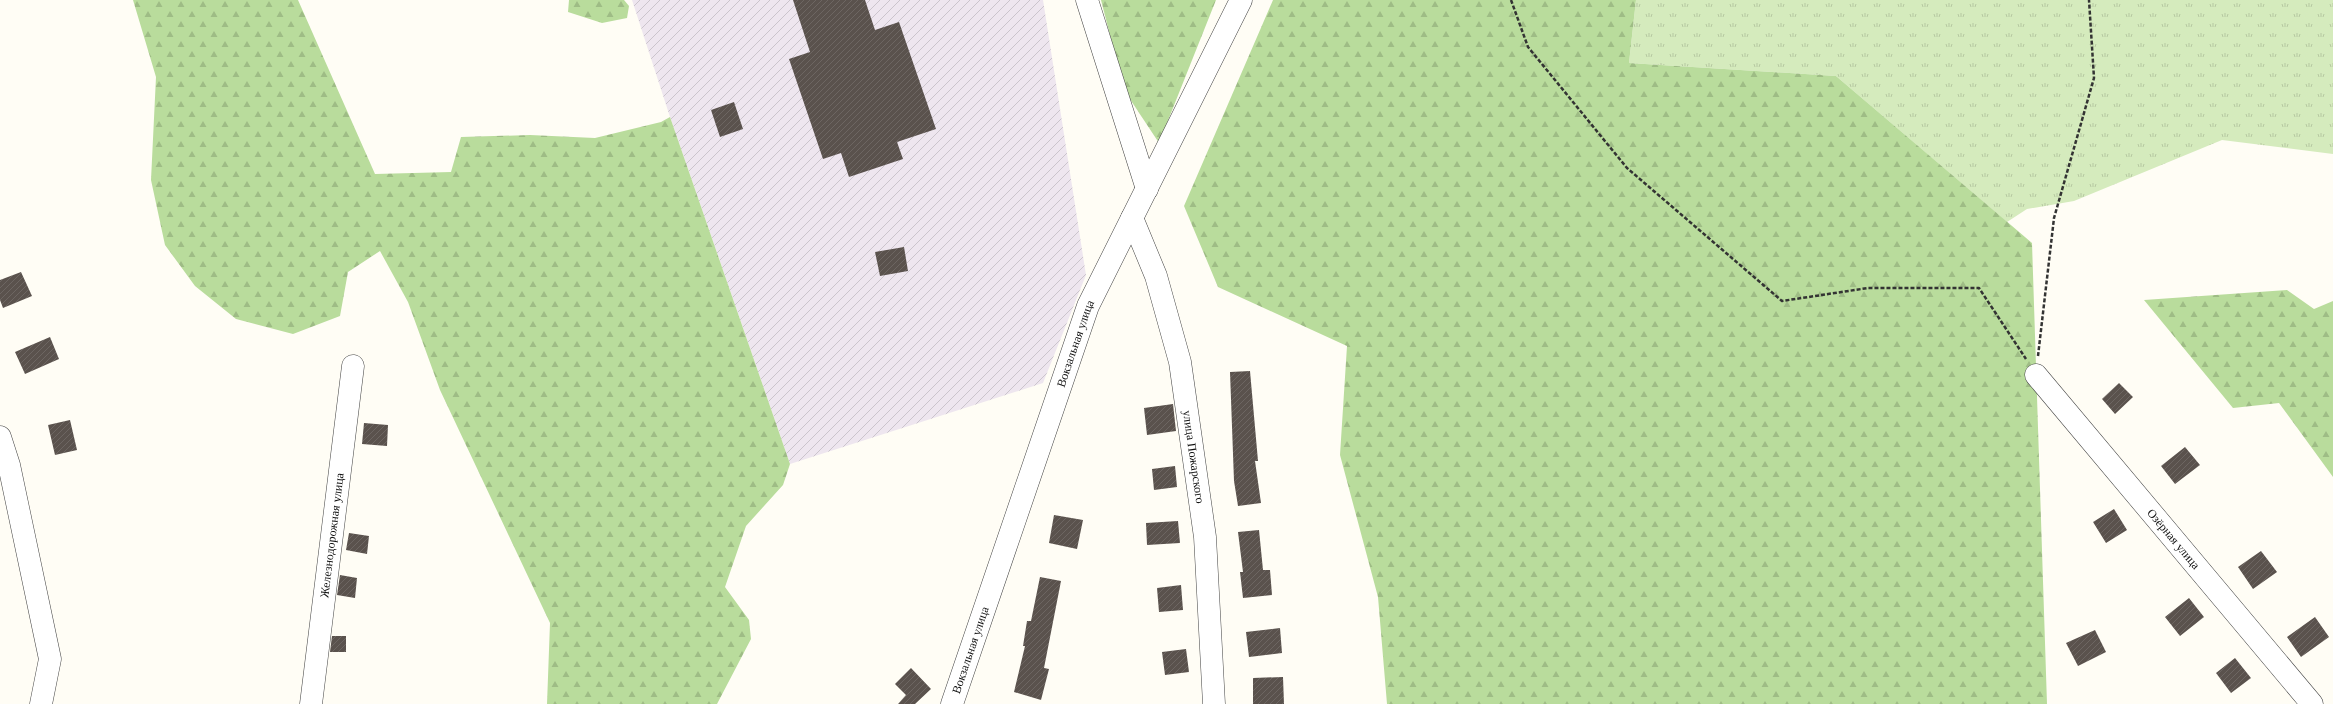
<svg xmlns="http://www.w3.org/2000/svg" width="2333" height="704" font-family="'Times New Roman',serif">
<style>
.industrial{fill:url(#industrial-furrows)}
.grass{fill:url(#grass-tufts)}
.forest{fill:url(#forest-firs)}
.building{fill:url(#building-hatch)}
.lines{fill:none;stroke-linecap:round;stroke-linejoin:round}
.minor-casing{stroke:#444;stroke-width:23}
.path{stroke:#333;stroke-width:2.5;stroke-dasharray:4 2;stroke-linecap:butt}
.minor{stroke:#fff;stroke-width:22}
.labels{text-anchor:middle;stroke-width:4;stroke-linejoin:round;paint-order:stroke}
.street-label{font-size:12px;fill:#111;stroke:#fff}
</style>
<defs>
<pattern id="industrial-furrows" width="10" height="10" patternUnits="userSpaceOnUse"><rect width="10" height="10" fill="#eee6ef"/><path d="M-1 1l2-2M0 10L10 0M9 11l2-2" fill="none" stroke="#cbc4cc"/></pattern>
<pattern id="grass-tufts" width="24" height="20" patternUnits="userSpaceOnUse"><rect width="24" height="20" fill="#d5ebbd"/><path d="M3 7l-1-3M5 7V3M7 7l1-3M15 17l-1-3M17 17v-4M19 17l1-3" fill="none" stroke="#b6c8a1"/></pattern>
<pattern id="forest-firs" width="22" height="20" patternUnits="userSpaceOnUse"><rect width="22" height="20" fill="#b9dc9c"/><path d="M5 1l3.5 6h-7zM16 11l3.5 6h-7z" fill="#9ebc85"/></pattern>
<pattern id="building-hatch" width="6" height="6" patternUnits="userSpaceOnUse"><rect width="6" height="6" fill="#5a524d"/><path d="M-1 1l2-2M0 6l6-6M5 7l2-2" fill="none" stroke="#6d6662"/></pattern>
</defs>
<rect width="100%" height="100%" fill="#fffdf5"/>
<path class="industrial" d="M 632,0 L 1043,0 L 1086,275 L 1043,383 L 790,464 L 670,117 Z"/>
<path class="grass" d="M 1636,0 L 2333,0 L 2333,154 L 2222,140 L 2074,201 L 2027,209 L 2007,222 L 1836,76 L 1629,63 Z"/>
<path class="forest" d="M 133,0 L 298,0 L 375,174 L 451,172 L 461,137 L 530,135 L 595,138 L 661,122 L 670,117 L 790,464 L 783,485 L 746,526 L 725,587 L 749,620 L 751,639 L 717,704 L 547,704 L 550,623 L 440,390 L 408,302 L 380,251 L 348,272 L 340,316 L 293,334 L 236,319 L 195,286 L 165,245 L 151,180 L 156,77 Z
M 569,0 L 624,0 L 629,6 L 627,18 L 602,23 L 568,12 Z
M 1101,0 L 1216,0 L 1159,143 L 1124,90 Z
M 1273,0 L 1636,0 L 1629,63 L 1836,76 L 2032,243 L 2047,704 L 1387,704 L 1378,597 L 1340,455 L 1347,346 L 1218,287 L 1184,206 Z
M 2287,290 L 2314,309 L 2333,301 L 2333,477 L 2279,403 L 2233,408 L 2144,300 Z"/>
<path class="building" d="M 793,0 L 865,0 L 875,30 L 899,22 L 936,129 L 897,142 L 903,159 L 849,177 L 841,153 L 823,159 L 789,59 L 810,52 Z
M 734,102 L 743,129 L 720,137 L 711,110 Z
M 904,247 L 908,271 L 880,276 L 875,252 Z
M 21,272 L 32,296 L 3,308 L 0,300 L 0,280 Z
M 50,337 L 59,359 L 25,374 L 15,352 Z
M 1250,371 L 1258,461 L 1255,461 L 1261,503 L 1238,506 L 1234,481 L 1230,372 Z
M 2119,383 L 2133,397 L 2115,414 L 2102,399 Z
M 1173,404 L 1176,431 L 1147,435 L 1144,408 Z
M 70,420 L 77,450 L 55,455 L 48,425 Z
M 364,423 L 388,425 L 387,446 L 362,444 Z
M 2185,447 L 2200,465 L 2175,484 L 2161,466 Z
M 1175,466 L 1177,487 L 1154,490 L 1152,469 Z
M 2114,509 L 2127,530 L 2106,543 L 2093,522 Z
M 1054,515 L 1083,520 L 1077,549 L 1049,543 Z
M 1178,521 L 1180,543 L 1147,545 L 1146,523 Z
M 1259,530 L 1263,570 L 1270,570 L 1272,595 L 1243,598 L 1240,572 L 1243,572 L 1238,532 Z
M 349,533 L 369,536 L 367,554 L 346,550 Z
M 2261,551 L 2277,572 L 2253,589 L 2238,567 Z
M 340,575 L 357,578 L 355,598 L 337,595 Z
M 1040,577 L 1061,581 L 1044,668 L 1049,669 L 1041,700 L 1014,692 L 1025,646 L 1023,646 L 1027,621 L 1031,621 Z
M 1181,585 L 1183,610 L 1159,612 L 1157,588 Z
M 2189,598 L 2204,617 L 2180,636 L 2165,617 Z
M 2315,617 L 2329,637 L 2301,657 L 2287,637 Z
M 1280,628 L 1282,653 L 1249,657 L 1246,632 Z
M 2095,630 L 2106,652 L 2078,666 L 2066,643 Z
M 332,636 L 346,636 L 346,652 L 330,652 Z
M 1186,649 L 1189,672 L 1165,675 L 1162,652 Z
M 2235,658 L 2251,678 L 2231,693 L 2216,673 Z
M 911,668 L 931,689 L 915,704 L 898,704 L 906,695 L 895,684 Z
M 1283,677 L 1284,704 L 1253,704 L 1253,678 Z"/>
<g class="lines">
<defs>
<g id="minor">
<path d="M 1087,0 L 1147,189"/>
<path id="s1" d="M 1132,218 L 1156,276 L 1180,362 L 1205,537 L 1214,704"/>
<path id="s2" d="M 2036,375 L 2312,704"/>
<path d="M 0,437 L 9,465 L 50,659 L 41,704"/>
<path id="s3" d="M 311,704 L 353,366"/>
<path id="s4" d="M 952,704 L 1088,306 L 1241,0"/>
</g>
</defs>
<use href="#minor" class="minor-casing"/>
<path class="path" d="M 1511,0 L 1528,47 L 1627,168 L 1782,301 L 1868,288 L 1979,288 L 2026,359
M 2038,356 L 2054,218 L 2094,78 L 2089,0"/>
<use href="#minor" class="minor"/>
</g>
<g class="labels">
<g class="street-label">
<text dy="4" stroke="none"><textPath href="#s4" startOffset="381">Вокзальная улица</textPath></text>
<text dy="4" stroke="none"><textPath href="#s1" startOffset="248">улица Пожарского</textPath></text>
<text dy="4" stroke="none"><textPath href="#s3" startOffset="170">Железнодорожная улица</textPath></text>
<text dy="4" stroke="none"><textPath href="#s2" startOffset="214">Озёрная улица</textPath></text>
<text dy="4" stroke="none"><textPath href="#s4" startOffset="57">Вокзальная улица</textPath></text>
</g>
</g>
</svg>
